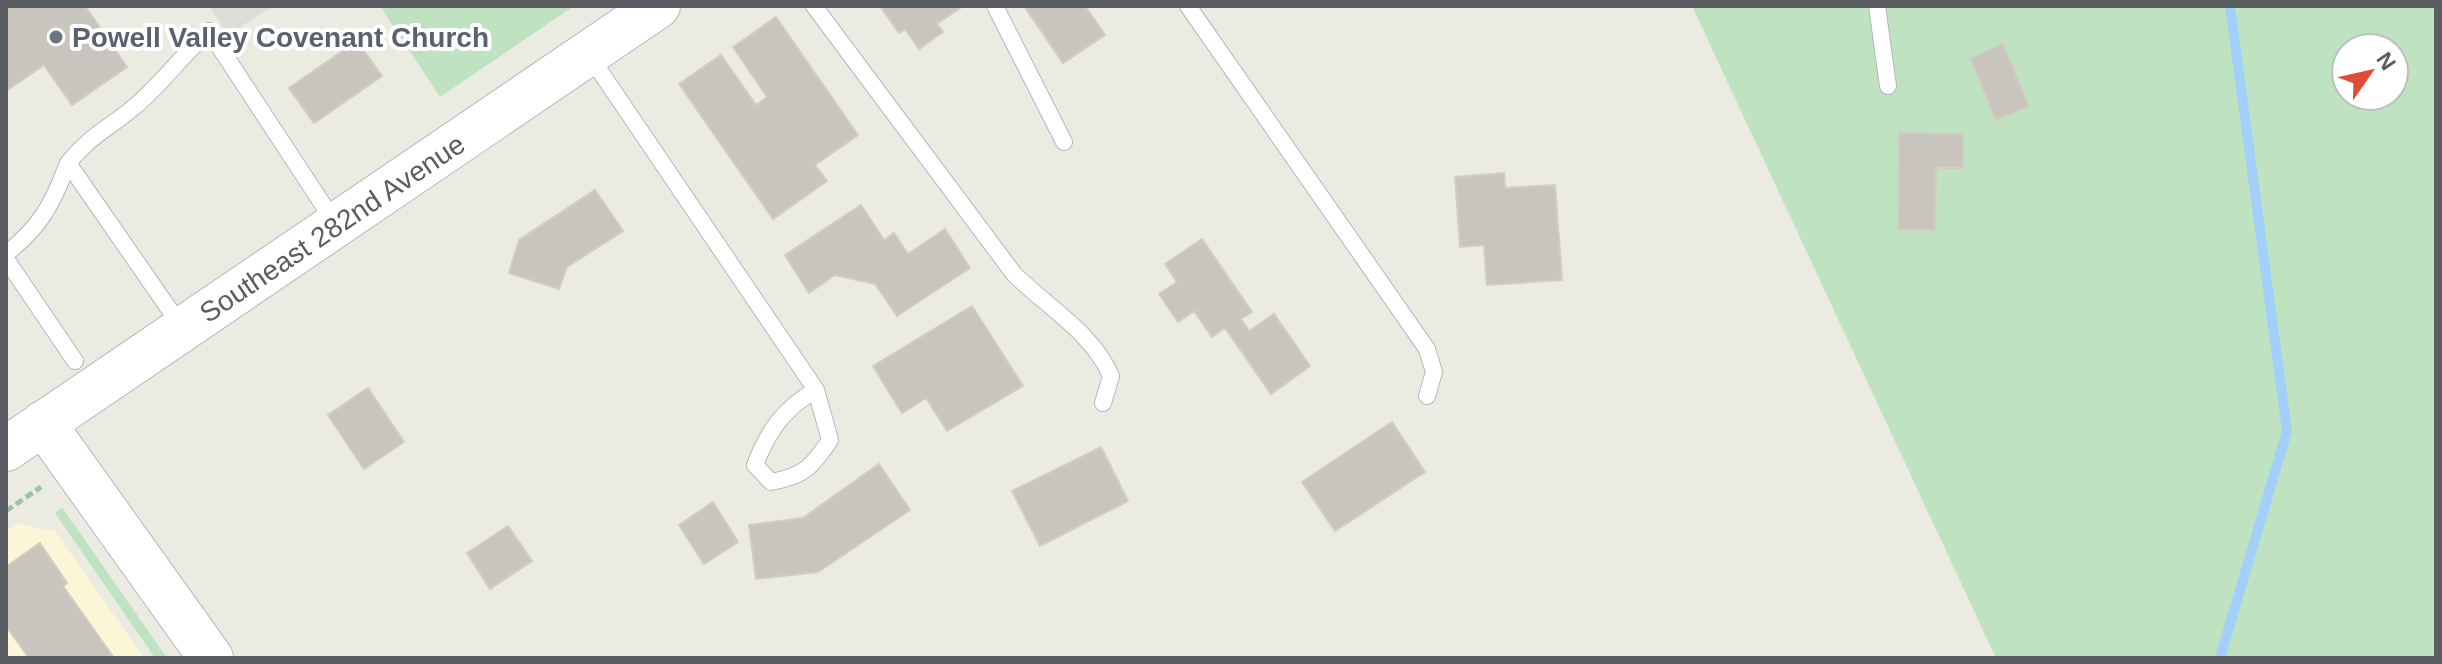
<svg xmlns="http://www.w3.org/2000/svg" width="2442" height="664" font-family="Helvetica,sans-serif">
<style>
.commercial{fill:#fcf6d7}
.industrial{fill:#dedcd6}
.green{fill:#bfe3c1;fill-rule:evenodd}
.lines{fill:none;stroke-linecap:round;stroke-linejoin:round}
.stream{stroke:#a3d0fb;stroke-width:10}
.building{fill:#c8c5bf;stroke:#d1cdc1;stroke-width:2}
.lane-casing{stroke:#b4b7bc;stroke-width:18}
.secondary-casing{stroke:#b6b8be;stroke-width:46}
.path{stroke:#99c4a8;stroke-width:5;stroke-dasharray:8 4;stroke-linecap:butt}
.lane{stroke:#fff;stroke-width:16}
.secondary{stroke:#fff;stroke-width:44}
.worship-dot{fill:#6b7280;stroke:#fff;stroke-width:3}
.labels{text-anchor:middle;stroke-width:8;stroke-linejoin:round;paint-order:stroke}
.worship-label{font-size:28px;font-weight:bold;fill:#5b616d;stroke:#fff;text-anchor:start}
.street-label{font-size:28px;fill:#5a5d62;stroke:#fff}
</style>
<rect width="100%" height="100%" fill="#ecebe2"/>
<path class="commercial" d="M 17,524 L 55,531 L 144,658 L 6,658 L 6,531 Z"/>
<path class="industrial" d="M 209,6 L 273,6 L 228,35 Z"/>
<path class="green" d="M 380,6 L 574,6 L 440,97 Z
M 1692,6 L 2436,6 L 2436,658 L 1996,658 ZM 2346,48 L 2394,48 L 2394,96 L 2346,96 Z
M 62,507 L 167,658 L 155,658 L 55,513 Z"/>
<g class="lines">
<path class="stream" d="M 2220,658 L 2287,431 L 2230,6"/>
</g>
<path class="building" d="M 10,6 L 85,6 L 127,67 L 72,105 L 44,65 L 6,91 L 6,9 Z
M 880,6 L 963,6 L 937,24 L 943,32 L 919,49 L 905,29 L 899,33 Z
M 1024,6 L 1085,6 L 1105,35 L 1063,63 Z
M 776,17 L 858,135 L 815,165 L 827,181 L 773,219 L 679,84 L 721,55 L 756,105 L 767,97 L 733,47 Z
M 357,41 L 382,76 L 314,123 L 289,88 Z
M 2003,44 L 2029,106 L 1996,120 L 1970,58 Z
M 1899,133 L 1963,134 L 1963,168 L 1936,168 L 1935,230 L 1898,230 Z
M 1504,173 L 1505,188 L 1555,185 L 1562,280 L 1487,285 L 1484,245 L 1460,247 L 1455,177 Z
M 595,190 L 623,231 L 567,267 L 559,289 L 509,273 L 519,240 Z
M 861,205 L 884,240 L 894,233 L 908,254 L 945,229 L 970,268 L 897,316 L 875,284 L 835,275 L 809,293 L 785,255 Z
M 1202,239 L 1252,312 L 1241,319 L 1249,331 L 1274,314 L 1310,366 L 1271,394 L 1225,328 L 1212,337 L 1194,311 L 1178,322 L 1159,294 L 1177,282 L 1165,264 Z
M 972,306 L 1023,386 L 947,431 L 926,398 L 902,413 L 873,366 Z
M 368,388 L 404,442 L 364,469 L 328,415 Z
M 1392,422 L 1425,472 L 1335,531 L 1302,482 Z
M 1101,447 L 1128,501 L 1040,546 L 1012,491 Z
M 879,464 L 910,510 L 818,572 L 756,579 L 749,525 L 803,518 Z
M 713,502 L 738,542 L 704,564 L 679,525 Z
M 508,526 L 532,561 L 490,589 L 467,553 Z
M 40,543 L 67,583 L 63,586 L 114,658 L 29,658 L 6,626 L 6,567 Z"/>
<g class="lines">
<defs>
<path id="lane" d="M 814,6 L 1014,274 C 1047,307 1092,332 1111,376 L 1103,403
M 995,6 L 1064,142
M 1188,6 L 1427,349 L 1434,372 L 1427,396
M 1877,6 L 1888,86
M 589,55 L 816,390 L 830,440 C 812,467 804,476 771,482 L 755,465 C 768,431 784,408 816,390
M 6,254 C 41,226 52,205 68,163
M 6,259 L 75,361
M 183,329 L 68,163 C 91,135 108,129 134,107 C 161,85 182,55 209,31 L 335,223"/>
<path id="secondary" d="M 43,423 L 211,658
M 6,449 L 658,6"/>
</defs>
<use href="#lane" class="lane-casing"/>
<use href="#secondary" class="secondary-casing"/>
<path class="path" d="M 6,511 L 41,487"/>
<use href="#lane" class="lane"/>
<use href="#secondary" class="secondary"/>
</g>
<circle class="worship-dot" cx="56" cy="37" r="8"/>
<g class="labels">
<g class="worship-label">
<text x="72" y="47">Powell Valley Covenant Church</text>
</g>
<g class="street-label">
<text transform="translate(332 228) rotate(-34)" y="10">Southeast 282nd Avenue</text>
</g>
</g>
<rect width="2442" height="664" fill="none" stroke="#5a5d62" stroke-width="16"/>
<g transform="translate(2370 72) rotate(56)"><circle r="38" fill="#ffffff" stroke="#bdbec0" stroke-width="2"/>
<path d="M0-6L14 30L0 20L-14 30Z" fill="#e14b33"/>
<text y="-12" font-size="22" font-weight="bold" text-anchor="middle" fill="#5a5d62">N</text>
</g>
</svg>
